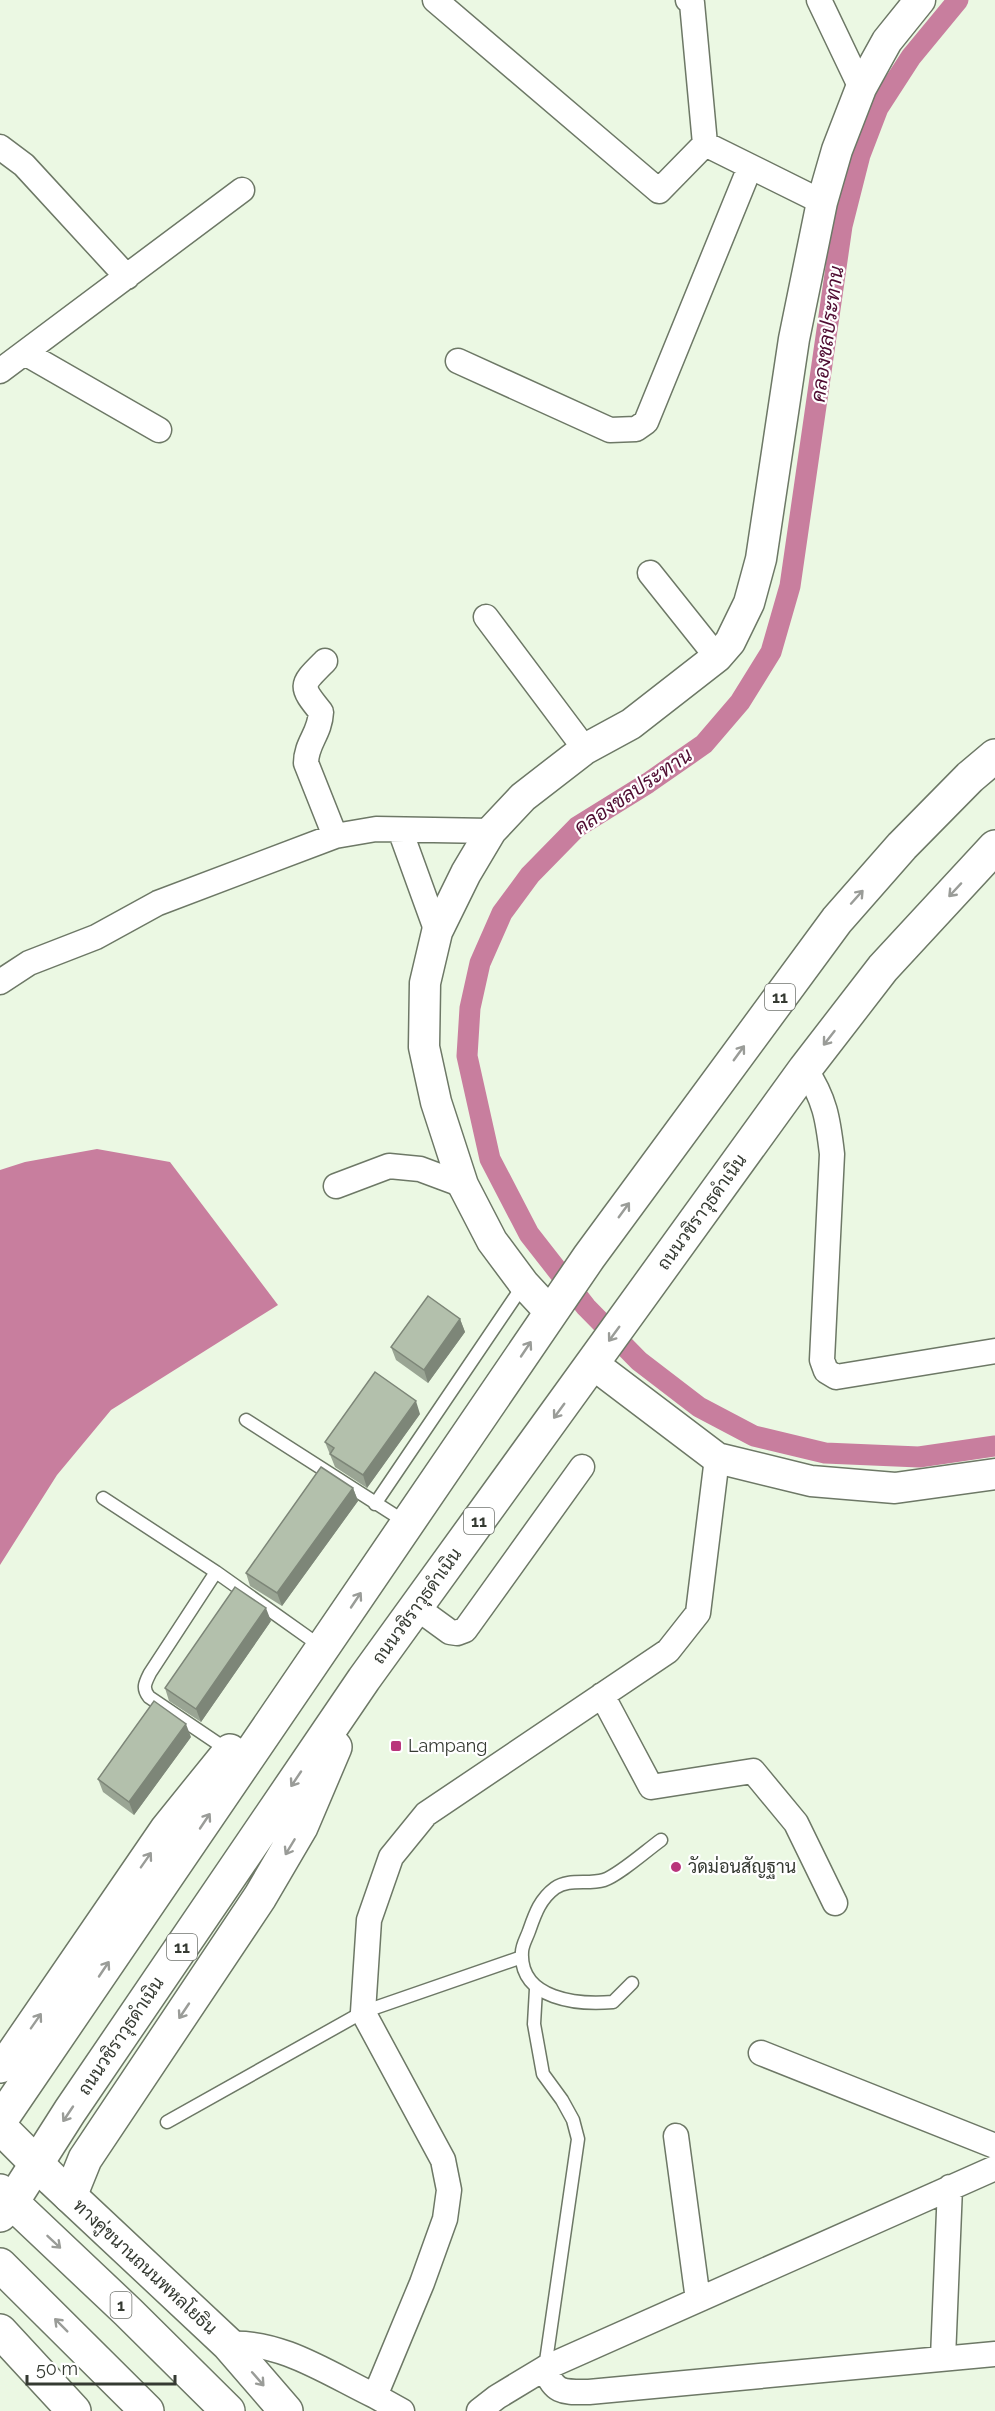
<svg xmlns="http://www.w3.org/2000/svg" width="995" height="2411" font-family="Raleway,Sarabun,sans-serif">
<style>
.water{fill:#c87e9e}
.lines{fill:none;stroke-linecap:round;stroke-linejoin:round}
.canal{stroke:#c87e9e;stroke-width:21}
.service-casing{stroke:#6d7866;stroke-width:15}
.minor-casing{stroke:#6d7866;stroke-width:27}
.tertiary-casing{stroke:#6d7866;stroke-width:33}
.secondary-casing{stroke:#6d7866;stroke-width:36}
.primary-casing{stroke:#6d7866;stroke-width:36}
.trunk-casing{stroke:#6d7866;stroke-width:36}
.service{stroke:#fff;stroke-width:12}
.minor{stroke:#fff;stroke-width:24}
.tertiary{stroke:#fff;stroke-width:30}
.secondary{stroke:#fff;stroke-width:33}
.primary{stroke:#fff;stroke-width:33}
.trunk{stroke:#fff;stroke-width:33}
.wall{fill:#9aa594}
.shaded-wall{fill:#7d8678}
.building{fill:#b3c0ac;stroke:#7d8678;stroke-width:1.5}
.oneway{stroke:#9a9c98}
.poi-dot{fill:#b9357b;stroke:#fff;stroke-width:2}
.labels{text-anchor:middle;stroke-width:4.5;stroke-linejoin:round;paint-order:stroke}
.shield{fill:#fff;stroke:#727570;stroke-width:1.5}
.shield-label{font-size:16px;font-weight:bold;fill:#353a32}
.street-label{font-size:18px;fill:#353a32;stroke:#fff}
.poi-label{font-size:18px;fill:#353a32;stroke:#fff;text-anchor:start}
.water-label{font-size:20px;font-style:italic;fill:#4f0c31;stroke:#fff}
</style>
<rect width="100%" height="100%" fill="#ebf8e3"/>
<path class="water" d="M 97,1149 L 170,1162 L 278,1305 L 111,1410 L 57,1475 L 0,1565 L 0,1170 L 25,1162 Z"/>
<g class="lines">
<path class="canal" d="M 958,0 L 911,57 L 878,108 L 860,155 L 842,226 L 790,586 L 771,652 L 740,702 L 704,744 L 648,783 L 577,827 L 530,875 L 502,913 L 480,963 L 470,1008 L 467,1056 L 490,1159 L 529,1234 L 586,1307 L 639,1361 L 699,1407 L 754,1436 L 825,1453 L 919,1457 L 995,1446"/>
<defs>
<path id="service" d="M 246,1420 L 407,1523
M 103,1498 L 216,1572 L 323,1648
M 375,1504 L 524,1284
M 216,1572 L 150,1673 C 145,1683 142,1688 149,1697 L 229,1751
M 632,1983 L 613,2002 C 579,2005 519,2000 522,1952 C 522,1945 527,1937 529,1931 C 535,1914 540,1899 555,1888 C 569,1878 588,1885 604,1880 C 619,1875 647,1850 661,1840
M 536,1989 L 534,2024 L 543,2074 L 562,2100 L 573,2120 L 578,2139 L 545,2368
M 167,2122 L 363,2012 L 522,1957"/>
<path id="minor" d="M 435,0 L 659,191 L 705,144 L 822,202
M 688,0 L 692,3 L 705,144
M 819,0 L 861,88
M 0,147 L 24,165 L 127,277
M 25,353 L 159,430
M 458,361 L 610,430 L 636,429 L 646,422 L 750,167
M 0,371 L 242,190
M 650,573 L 717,657
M 486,617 L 585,749
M 325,661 C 301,685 299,685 321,712 C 320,734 306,743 306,763 L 335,836
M 400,830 L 437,932
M 0,982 L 29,963 L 96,937 L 158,903 L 335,836 L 376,829 L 491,831
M 805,1069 C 825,1099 828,1119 832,1154 L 822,1360 L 826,1371 L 836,1377 L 995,1351
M 336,1186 L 389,1166 L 420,1169 L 463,1185
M 417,1608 L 450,1632 L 457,1633 L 465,1630 L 582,1467
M 602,1695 L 651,1787 L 753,1771 L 796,1823 L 835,1903
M 761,2053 L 995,2146
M 676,2136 L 698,2300
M 228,2344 C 280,2340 329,2374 375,2396
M 943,2358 L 950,2187
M 545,2368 C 554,2394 564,2392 589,2392 L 995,2354
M 402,2411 L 375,2396 L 422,2283 L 445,2219 L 449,2190 L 443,2160 L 363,2012 L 369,1920 L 391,1857 L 426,1814 L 668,1651 L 698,1613 L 717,1458
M 479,2411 L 497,2397 L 545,2368 L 995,2168"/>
<path id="tertiary" d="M 550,1312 L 524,1284 L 492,1241 L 463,1185 L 436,1102 L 424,1047 L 425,983 L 437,932 L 466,873 L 491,831 L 523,797 L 585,749 L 631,724 L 717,657 L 730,642 L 749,603 L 761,559 L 794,339 L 822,202 L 837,150 L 861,88 L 887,41 L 920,0
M 593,1364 L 717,1458 L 811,1481 L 895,1488 L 995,1474"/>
<path id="secondary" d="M 0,2127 L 53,2180 L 228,2344 L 286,2411
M 0,2331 L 74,2411"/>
<path id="primary" d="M 0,2066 L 8,2061 L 167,1829 L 230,1751
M 0,2121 L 589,1257 L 837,920 L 902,846 L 970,777 L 995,756
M 70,2196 L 85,2159 L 260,1897 L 301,1827 L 335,1747
M 0,2215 L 12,2202 L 70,2111 L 364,1679 L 805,1069 L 883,968 L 995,847"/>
<path id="trunk" d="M 0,2191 L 128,2312 L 228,2411
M 0,2265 L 147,2411"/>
</defs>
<use href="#service" class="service-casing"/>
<use href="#minor" class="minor-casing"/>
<use href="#tertiary" class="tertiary-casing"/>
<use href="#secondary" class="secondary-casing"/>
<use href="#primary" class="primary-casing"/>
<use href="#trunk" class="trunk-casing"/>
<use href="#service" class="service"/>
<use href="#minor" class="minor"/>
<use href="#tertiary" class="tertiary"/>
<use href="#secondary" class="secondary"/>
<use href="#primary" class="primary"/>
<use href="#trunk" class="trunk"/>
</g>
<path class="wall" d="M 460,1319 L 465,1332 L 428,1383 L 396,1360 L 391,1347 Z
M 420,1414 L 367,1488 L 335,1467 L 325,1442 Z
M 353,1488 L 358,1501 L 282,1606 L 250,1586 L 246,1573 Z
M 271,1621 L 201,1722 L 169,1701 L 165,1688 Z
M 191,1737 L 134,1815 L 103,1792 L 98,1779 Z"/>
<path class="shaded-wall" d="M 460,1319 L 465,1332 L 428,1383 L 424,1370 Z
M 416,1401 L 420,1414 L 367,1488 L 363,1475 Z
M 353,1488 L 358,1501 L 282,1606 L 277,1593 Z
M 266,1608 L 271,1621 L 201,1722 L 196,1709 Z
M 186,1724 L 191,1737 L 134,1815 L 129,1802 Z"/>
<path class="building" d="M 428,1296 L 460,1319 L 424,1370 L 391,1347 Z
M 375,1372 L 416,1401 L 363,1475 L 330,1454 L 334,1448 L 325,1442 Z
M 321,1467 L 353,1488 L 277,1593 L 246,1573 Z
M 235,1587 L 266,1608 L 196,1709 L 165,1688 Z
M 154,1701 L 186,1724 L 129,1802 L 98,1779 Z"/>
<defs><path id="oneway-shaft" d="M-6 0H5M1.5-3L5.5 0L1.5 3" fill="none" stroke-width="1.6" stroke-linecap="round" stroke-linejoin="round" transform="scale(1.5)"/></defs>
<g class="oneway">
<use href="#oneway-shaft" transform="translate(955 890) rotate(133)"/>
<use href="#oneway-shaft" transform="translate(857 897) rotate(-48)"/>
<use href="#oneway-shaft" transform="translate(829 1038) rotate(128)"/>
<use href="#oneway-shaft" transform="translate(739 1053) rotate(-54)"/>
<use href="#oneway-shaft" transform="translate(624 1210) rotate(-54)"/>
<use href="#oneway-shaft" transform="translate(614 1334) rotate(126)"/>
<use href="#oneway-shaft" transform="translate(526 1349) rotate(-56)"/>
<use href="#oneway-shaft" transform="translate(559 1411) rotate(126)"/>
<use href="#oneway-shaft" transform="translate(356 1600) rotate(-56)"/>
<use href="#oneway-shaft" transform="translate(296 1779) rotate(124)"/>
<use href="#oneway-shaft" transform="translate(205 1821) rotate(-56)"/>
<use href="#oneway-shaft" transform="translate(290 1847) rotate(121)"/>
<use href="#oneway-shaft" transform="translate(146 1860) rotate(-55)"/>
<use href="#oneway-shaft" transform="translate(104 1969) rotate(-56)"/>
<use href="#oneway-shaft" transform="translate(184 2011) rotate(124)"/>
<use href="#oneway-shaft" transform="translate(36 2021) rotate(-55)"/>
<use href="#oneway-shaft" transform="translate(68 2114) rotate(124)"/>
<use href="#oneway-shaft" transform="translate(54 2242) rotate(43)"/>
<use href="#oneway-shaft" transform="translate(61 2325) rotate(-135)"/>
<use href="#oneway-shaft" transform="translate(258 2379) rotate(49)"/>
</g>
<g class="poi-dot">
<rect x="390" y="1740" width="12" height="12" rx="3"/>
<circle cx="676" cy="1867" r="6"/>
</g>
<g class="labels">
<g class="shield">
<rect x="765" y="984" width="30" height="26" rx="4.5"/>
<rect x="464" y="1508" width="30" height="26" rx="4.5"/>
<rect x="167" y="1934" width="30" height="26" rx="4.5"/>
<rect x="110.5" y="2292" width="21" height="26" rx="4.5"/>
</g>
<g class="shield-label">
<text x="780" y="1003">11</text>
<text x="479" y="1527">11</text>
<text x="182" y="1953">11</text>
<text x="121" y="2311">1</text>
</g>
<g class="street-label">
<text transform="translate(702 1212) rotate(-54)" y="6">ถนนวชิราวุธดำเนิน</text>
<text transform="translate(417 1606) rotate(-54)" y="6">ถนนวชิราวุธดำเนิน</text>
<text transform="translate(121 2036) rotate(-56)" y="6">ถนนวชิราวุธดำเนิน</text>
<text transform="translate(145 2267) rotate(43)" y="6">ทางคู่ขนานถนนพหลโยธิน</text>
</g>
<g class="poi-label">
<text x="408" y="1752">Lampang</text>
<text x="688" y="1873">วัดม่อนสัญฐาน</text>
</g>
<g class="water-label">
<text transform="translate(827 334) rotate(-82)" y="7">คลองชลประทาน</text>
<text transform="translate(633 791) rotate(-34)" y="7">คลองชลประทาน</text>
</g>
</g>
<path d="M27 2375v9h148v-9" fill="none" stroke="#353a32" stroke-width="3"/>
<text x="36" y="2375" font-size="18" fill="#353a32" stroke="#ffffff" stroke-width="4.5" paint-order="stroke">50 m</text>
</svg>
